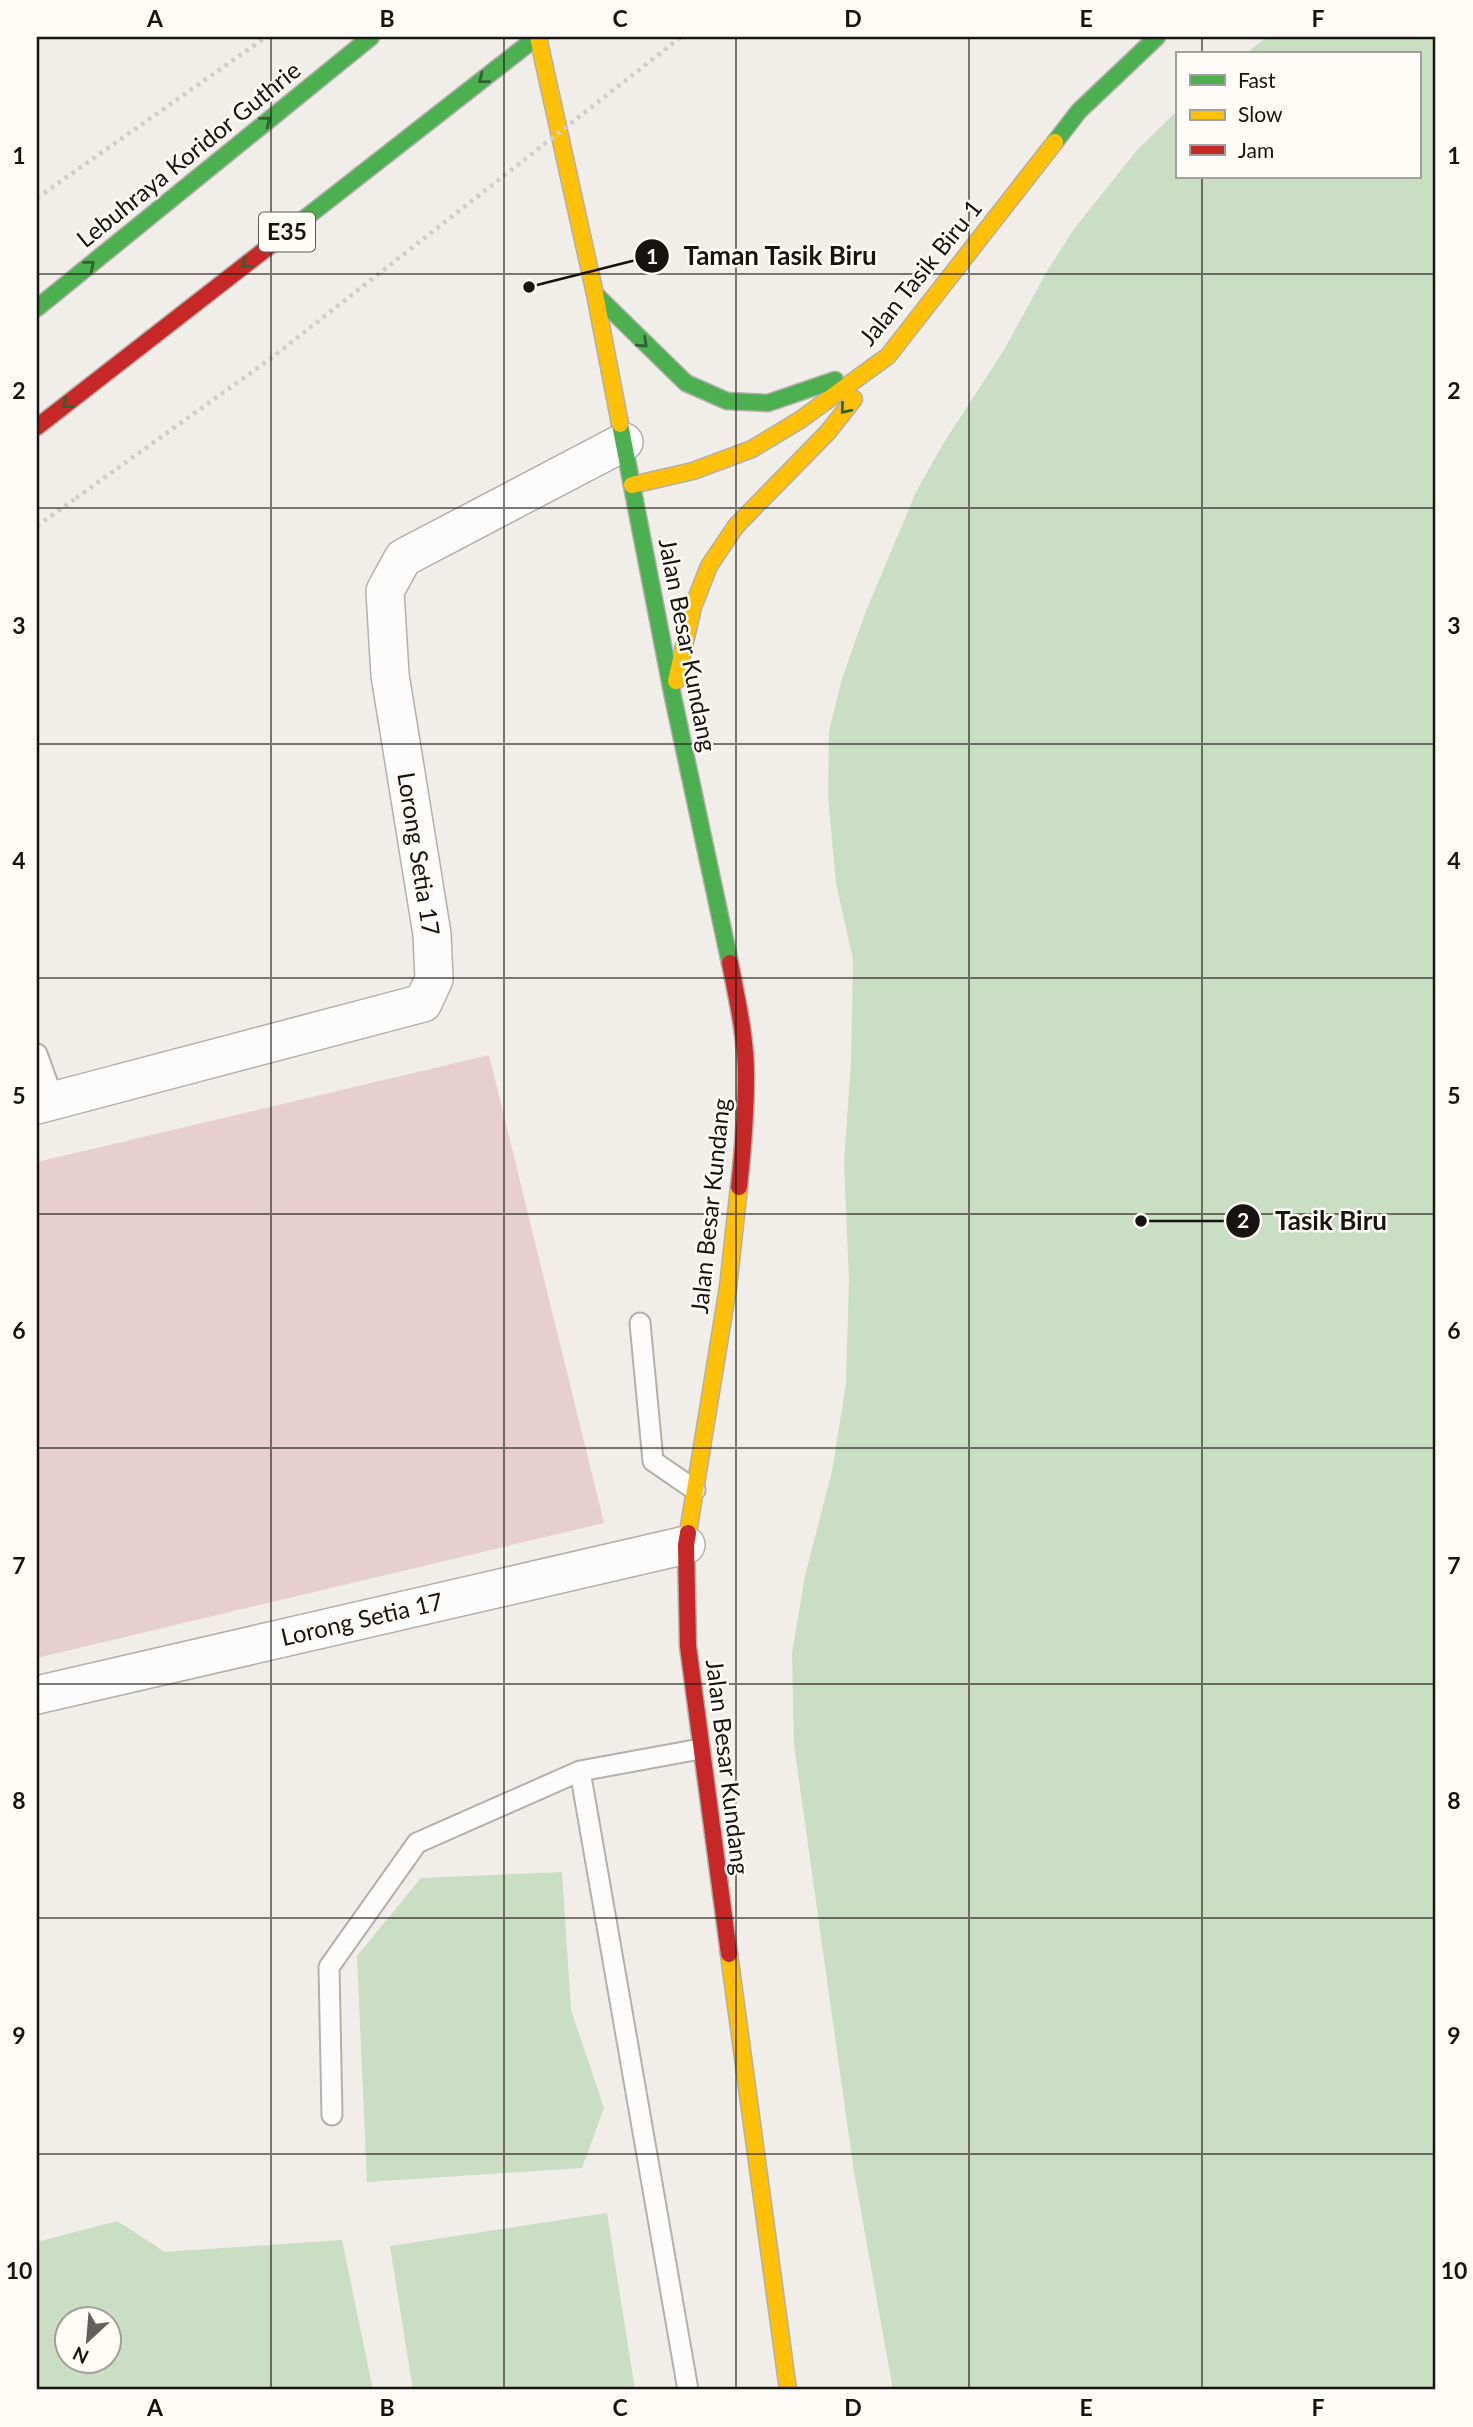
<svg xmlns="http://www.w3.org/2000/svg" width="1473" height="2427" font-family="Lato,sans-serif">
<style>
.green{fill:#e7cfd1}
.water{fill:#c9dec2;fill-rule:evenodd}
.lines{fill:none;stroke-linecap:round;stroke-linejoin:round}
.lane-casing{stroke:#b3b0ac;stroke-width:23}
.street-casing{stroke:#b3b0ac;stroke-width:40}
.fast-casing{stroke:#b3b0ac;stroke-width:19}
.slow-casing{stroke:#b3b0ac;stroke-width:19}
.jam-casing{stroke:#b3b0ac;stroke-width:19}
.path{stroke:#cececc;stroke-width:4.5;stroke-dasharray:3.5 5;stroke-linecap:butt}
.lane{stroke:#fdfcfc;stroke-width:19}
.street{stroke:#fdfcfc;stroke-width:37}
.fast{stroke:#4caf50;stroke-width:16}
.slow{stroke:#ffc107;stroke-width:16}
.jam{stroke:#c62828;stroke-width:16}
.path-bridge{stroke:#cececc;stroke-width:4.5;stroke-dasharray:3.5 5;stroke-linecap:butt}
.oneway{stroke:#316130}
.grid{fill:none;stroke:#161310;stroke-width:2;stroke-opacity:0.55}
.labels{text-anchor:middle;stroke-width:5;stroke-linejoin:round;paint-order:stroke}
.shield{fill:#fffcf8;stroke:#5c5956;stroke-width:2}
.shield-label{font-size:23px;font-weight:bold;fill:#161310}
.street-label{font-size:24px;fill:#161310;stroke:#fffcf8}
.leader{fill:none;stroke:#161310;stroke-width:2.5}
.callout-dot{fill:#161310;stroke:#fffcf8;stroke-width:2.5}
.mark-label{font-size:21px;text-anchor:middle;font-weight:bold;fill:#fff}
.callout-label{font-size:26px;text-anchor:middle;font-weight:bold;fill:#161310;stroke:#fffcf8;stroke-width:5;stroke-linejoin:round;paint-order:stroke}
.neatline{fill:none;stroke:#161310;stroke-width:2.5}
.grid-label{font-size:23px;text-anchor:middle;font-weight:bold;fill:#161310}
</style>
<rect width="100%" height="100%" fill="#f1ede8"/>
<path class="green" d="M 489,1055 L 604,1523 L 37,1658 L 37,1162 Z"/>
<path class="water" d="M 1267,37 L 1436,37 L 1436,2390 L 893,2390 L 854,2172 L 794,1745 L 792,1653 L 805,1576 L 832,1471 L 846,1384 L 849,1280 L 844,1162 L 851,1062 L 853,959 L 836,883 L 828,796 L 829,731 L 842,679 L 864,616 L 916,492 L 943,444 L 1004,350 L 1046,273 L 1074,229 L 1138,149 L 1177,111 L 1177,177 L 1419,177 L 1419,54 L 1245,54 Z
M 562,1872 L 571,2010 L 604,2108 L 582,2168 L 367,2182 L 357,1956 L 421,1878 Z
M 607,2213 L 635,2390 L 413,2390 L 390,2246 Z
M 117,2221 L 165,2252 L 342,2240 L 373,2390 L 37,2390 L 37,2242 ZM 66,2318 L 108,2318 L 108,2360 L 66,2360 Z"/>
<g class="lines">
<defs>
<path id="lane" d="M 37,1054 L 54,1101
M 640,1323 L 653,1461 L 695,1490
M 332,2115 L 329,1967 L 417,1843 L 580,1771
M 688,2390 L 580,1771 L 700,1749"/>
<path id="street" d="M 37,1105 L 423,1003 L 434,979 L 432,934 L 390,675 L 385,591 L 403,558 L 624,442
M 37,1695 L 686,1545"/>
<path id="fast" d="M 1055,142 L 1079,111 L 1157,37
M 276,241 L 537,37
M 595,294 L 686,383 L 727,401 L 768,403 L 835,380
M 37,308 L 371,37
M 620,424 L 673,697 L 730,963"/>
<path id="slow" d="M 538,37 L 595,294 L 620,424
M 632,485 L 693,471 L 752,449 L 800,420 L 888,356 L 1055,142
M 676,681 L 693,607 L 709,566 L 736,526 L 828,432 L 854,399
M 688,1533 L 728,1287 L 739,1187
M 729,1954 L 788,2390"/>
<path id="jam" d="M 37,427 L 276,241
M 730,963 C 737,999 746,1038 746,1075 C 746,1112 743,1150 739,1187
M 688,1533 L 686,1545 L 688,1646 L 729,1954"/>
</defs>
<use href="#lane" class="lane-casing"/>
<use href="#street" class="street-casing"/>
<use href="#fast" class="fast-casing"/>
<use href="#slow" class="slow-casing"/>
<use href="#jam" class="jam-casing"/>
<path class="path" d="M 37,198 L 266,37
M 37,526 L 76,498"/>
<use href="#lane" class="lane"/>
<use href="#street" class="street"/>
<use href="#fast" class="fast"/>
<use href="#slow" class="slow"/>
<use href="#jam" class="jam"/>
<path class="path-bridge" d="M 76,498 L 270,359 L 681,37"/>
</g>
<defs><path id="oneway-chevron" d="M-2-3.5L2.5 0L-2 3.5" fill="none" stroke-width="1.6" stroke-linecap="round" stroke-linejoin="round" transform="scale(1.75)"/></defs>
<g class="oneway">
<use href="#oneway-chevron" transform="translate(483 79) rotate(142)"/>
<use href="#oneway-chevron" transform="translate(266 121) rotate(-39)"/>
<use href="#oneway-chevron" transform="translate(246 264) rotate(142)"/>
<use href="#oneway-chevron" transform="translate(90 265) rotate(-39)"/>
<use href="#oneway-chevron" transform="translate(643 343) rotate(43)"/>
<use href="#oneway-chevron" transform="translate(67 404) rotate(142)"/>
<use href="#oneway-chevron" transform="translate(845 409) rotate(129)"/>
</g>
<path class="grid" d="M 271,37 L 271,2390M 504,37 L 504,2390M 736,37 L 736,2390M 969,37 L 969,2390M 1202,37 L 1202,54M 1202,177 L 1202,2390M 37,274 L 1436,274M 37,508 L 1436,508M 37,744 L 1436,744M 37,978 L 1436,978M 37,1214 L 1436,1214M 37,1448 L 1436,1448M 37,1684 L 1436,1684M 37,1918 L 1436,1918M 37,2154 L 1436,2154"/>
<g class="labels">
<rect class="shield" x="259" y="212.5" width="56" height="39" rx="5"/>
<g class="shield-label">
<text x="287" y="240">E35</text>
</g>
<g class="street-label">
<text transform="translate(189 155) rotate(-39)" y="8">Lebuhraya Koridor Guthrie</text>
<text transform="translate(921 273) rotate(-51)" y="8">Jalan Tasik Biru 1</text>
<text transform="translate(687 645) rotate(79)" y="8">Jalan Besar Kundang</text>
<text transform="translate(418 854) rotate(81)" y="8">Lorong Setia 17</text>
<text transform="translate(711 1206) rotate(-84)" y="8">Jalan Besar Kundang</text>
<text transform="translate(362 1620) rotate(-13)" y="8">Lorong Setia 17</text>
<text transform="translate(727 1767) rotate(83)" y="8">Jalan Besar Kundang</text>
</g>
</g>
<path class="leader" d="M529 287L652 256M1141 1221L1243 1221"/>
<g class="callout-dot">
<circle cx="529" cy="287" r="7"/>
<circle cx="1141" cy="1221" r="7"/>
<circle cx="652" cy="256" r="18"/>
<circle cx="1243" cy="1221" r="18"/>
</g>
<g class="mark-label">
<text x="652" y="264">1</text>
<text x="1243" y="1228">2</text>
</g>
<g class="callout-label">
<text x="780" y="265">Taman Tasik Biru</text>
<text x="1331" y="1230">Tasik Biru</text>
</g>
<rect width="1473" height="2427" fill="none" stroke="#fffcf8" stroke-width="77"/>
<rect x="1176" y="52" width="245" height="126" fill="#fffcf8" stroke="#a29f9b" stroke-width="2"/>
<rect x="1190" y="75" width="35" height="10" fill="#4caf50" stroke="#a29f9b" stroke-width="2"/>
<text x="1238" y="88" font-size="21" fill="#161310">Fast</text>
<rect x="1190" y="110" width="35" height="10" fill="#ffc107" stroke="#a29f9b" stroke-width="2"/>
<text x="1238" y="122" font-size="21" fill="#161310">Slow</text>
<rect x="1190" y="145" width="35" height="10" fill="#c62828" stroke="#a29f9b" stroke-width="2"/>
<text x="1238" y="158" font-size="21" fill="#161310">Jam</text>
<g transform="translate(88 2340) rotate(206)"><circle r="33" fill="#fffcf8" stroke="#a29f9b" stroke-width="2"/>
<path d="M0-5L12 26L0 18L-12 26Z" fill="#635f5c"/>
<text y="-10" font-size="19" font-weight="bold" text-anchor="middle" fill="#161310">N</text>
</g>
<rect x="38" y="38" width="1396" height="2350" class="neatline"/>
<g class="grid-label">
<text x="155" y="27">A</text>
<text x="387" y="27">B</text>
<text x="620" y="27">C</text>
<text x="853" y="27">D</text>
<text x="1086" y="27">E</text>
<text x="1318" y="27">F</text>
<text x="19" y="164">1</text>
<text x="1454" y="164">1</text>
<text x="19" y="399">2</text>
<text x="1454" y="399">2</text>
<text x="19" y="634">3</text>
<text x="1454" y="634">3</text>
<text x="19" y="869">4</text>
<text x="1454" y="869">4</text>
<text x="19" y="1104">5</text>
<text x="1454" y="1104">5</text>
<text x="19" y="1339">6</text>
<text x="1454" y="1339">6</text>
<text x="19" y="1574">7</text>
<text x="1454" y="1574">7</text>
<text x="19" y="1809">8</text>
<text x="1454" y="1809">8</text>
<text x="19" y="2044">9</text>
<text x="1454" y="2044">9</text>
<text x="19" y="2279">10</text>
<text x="1454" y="2279">10</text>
<text x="155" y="2416">A</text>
<text x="387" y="2416">B</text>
<text x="620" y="2416">C</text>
<text x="853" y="2416">D</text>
<text x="1086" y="2416">E</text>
<text x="1318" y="2416">F</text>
</g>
</svg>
